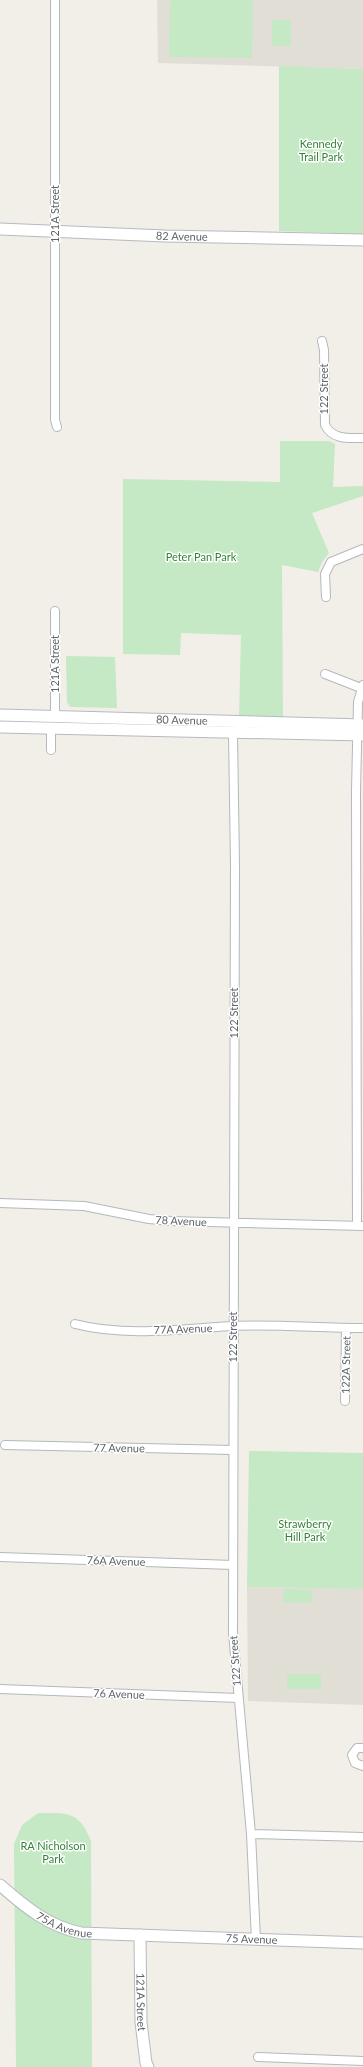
<svg xmlns="http://www.w3.org/2000/svg" width="363" height="2067" font-family="Lato,sans-serif">
<style>
.education{fill:#e1ded6}
.green{fill:#c5e8c5}
.lines{fill:none;stroke-linecap:round;stroke-linejoin:round}
.street-casing{stroke:#b5b8bc;stroke-width:10}
.secondary-casing{stroke:#b6babf;stroke-width:13}
.street{stroke:#fff;stroke-width:8}
.secondary{stroke:#fff;stroke-width:11}
.labels{text-anchor:middle;stroke-width:3;stroke-linejoin:round;paint-order:stroke}
.park-label{font-size:11px;fill:#348238;stroke:#fff}
.street-label{font-size:11px;fill:#5f6368;stroke:#fff}
</style>
<rect width="100%" height="100%" fill="#f1efe8"/>
<path class="education" d="M 157,0 L 363,0 L 363,69 L 158,63 Z
M 247,1587 L 363,1589 L 363,1705 L 248,1701 Z"/>
<path class="green" d="M 170,0 L 253,0 L 252,58 L 169,57 Z
M 272,20 L 291,20 L 291,46 L 272,46 Z
M 279,66 L 363,69 L 363,234 L 279,231 Z
M 280,441 L 329,441 L 335,444 L 333,487 L 363,486 L 363,496 L 312,513 L 329,553 L 322,562 L 318,572 L 282,565 L 283,720 L 239,719 L 241,635 L 181,633 L 180,655 L 123,654 L 123,479 L 280,482 Z
M 66,656 L 115,657 L 117,708 L 70,707 L 67,702 Z
M 249,1451 L 363,1453 L 363,1589 L 247,1587 Z
M 284,1589 L 312,1590 L 311,1603 L 283,1602 Z
M 287,1674 L 321,1674 L 321,1689 L 287,1689 Z
M 38,1813 C 66,1813 79,1810 91,1841 L 92,2067 L 16,2067 L 14,1844 L 22,1825 Z"/>
<g class="lines">
<defs>
<path id="street" d="M 55,0 L 55,420 L 57,427
M 322,341 L 324,350 L 325,425 C 333,440 348,438 363,438
M 326,597 L 325,574 L 331,562 L 363,549
M 325,674 L 361,688
M 55,717 L 55,611
M 51,728 L 51,750
M 233,734 L 235,864 L 233,1633 L 251,1834 L 256,1940
M 0,1203 L 84,1206 L 149,1219 L 170,1221 L 363,1226
M 357,1226 L 356,791 L 358,702 L 363,685
M 75,1324 C 125,1337 181,1329 232,1326 C 274,1324 320,1328 363,1328
M 345,1401 L 346,1328
M 5,1445 L 233,1450
M 0,1557 L 233,1565
M 0,1689 L 238,1698
M 363,1748 L 357,1748 L 352,1755 L 355,1763 L 363,1766
M 251,1834 L 363,1837
M 258,2057 L 363,2061"/>
<g id="secondary">
<path id="s1" d="M 0,229 L 165,236 L 363,240"/>
<path id="s2" d="M 0,715 L 363,725"/>
<path d="M 0,727 L 363,735"/>
<path id="s3" d="M 0,1885 C 25,1907 48,1926 81,1933 L 363,1943"/>
<path id="s4" d="M 140,1935 L 141,2022 L 146,2063 L 148,2067"/>
</g>
</defs>
<use href="#street" class="street-casing"/>
<use href="#secondary" class="secondary-casing"/>
<use href="#street" class="street"/>
<use href="#secondary" class="secondary"/>
</g>
<g class="labels">
<g class="park-label">
<text x="321" y="148">Kennedy<tspan x="321" dy="13">Trail Park</tspan></text>
<text x="201" y="561">Peter Pan Park</text>
<text x="305" y="1528">Strawberry<tspan x="305" dy="13">Hill Park</tspan></text>
<text x="53" y="1850">RA Nicholson<tspan x="53" dy="13">Park</tspan></text>
</g>
<g class="street-label">
<text transform="translate(55 214) rotate(-90)" y="4">121A Street</text>
<text dy="4" stroke="none"><textPath href="#s1" startOffset="182">82 Avenue</textPath></text>
<text transform="translate(324 389) rotate(-90)" y="4">122 Street</text>
<text transform="translate(55 664) rotate(-90)" y="4">121A Street</text>
<text dy="4" stroke="none"><textPath href="#s2" startOffset="182">80 Avenue</textPath></text>
<text transform="translate(234 1013) rotate(-90)" y="4">122 Street</text>
<text transform="translate(181 1221) rotate(3)" y="4">78 Avenue</text>
<text transform="translate(183 1329) rotate(-2)" y="4">77A Avenue</text>
<text transform="translate(233 1337) rotate(-90)" y="4">122 Street</text>
<text transform="translate(346 1365) rotate(-89)" y="4">122A Street</text>
<text transform="translate(119 1448) rotate(1)" y="4">77 Avenue</text>
<text transform="translate(116 1561) rotate(2)" y="4">76A Avenue</text>
<text transform="translate(235 1661) rotate(-94)" y="4">122 Street</text>
<text transform="translate(119 1694) rotate(2)" y="4">76 Avenue</text>
<text dy="4" stroke="none"><textPath href="#s3" startOffset="77">75A Avenue</textPath></text>
<text dy="4" stroke="none"><textPath href="#s3" startOffset="266">75 Avenue</textPath></text>
<text dy="4" stroke="none"><textPath href="#s4" startOffset="67">121A Street</textPath></text>
</g>
</g>
</svg>
